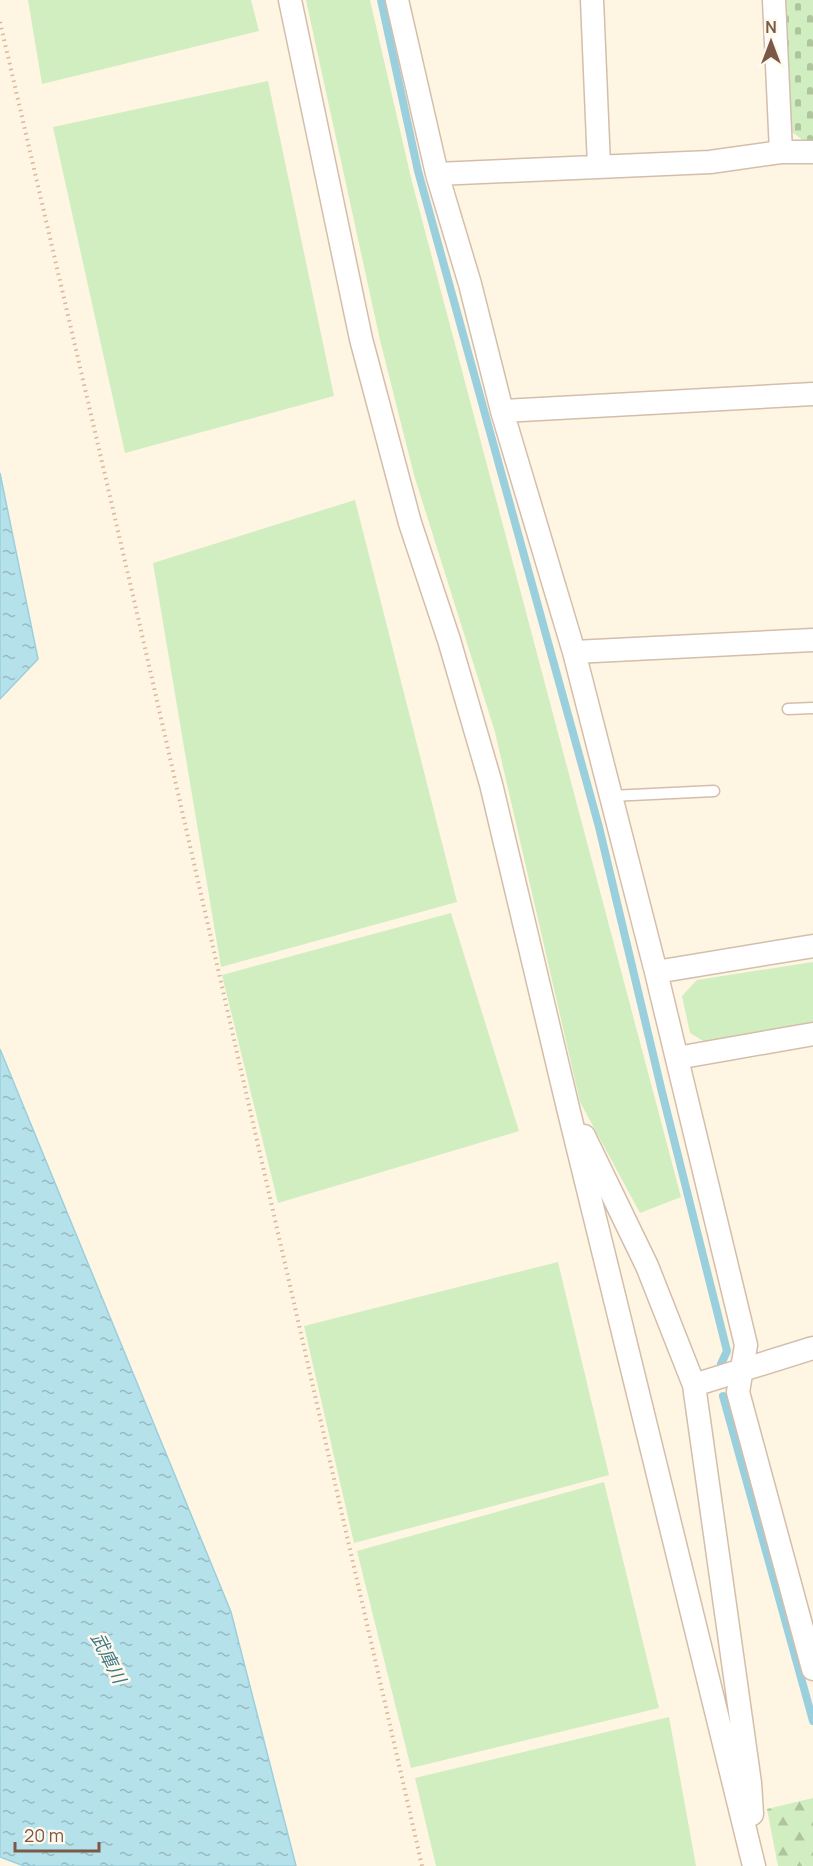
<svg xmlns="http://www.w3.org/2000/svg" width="813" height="1866" font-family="Manrope,'Noto Sans JP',sans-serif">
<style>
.green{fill:#d1eec0}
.forest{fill:url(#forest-firs)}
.cemetery{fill:url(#cemetery-stones)}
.water{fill:url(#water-ripples);stroke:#9ad0dd;stroke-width:1.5}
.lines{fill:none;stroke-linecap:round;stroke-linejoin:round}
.stream{stroke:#9ad0dd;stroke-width:8}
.lane-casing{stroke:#d4beab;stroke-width:13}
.street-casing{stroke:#d4beab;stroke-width:25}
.path{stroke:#dcb69b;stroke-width:4;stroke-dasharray:1.5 4.5;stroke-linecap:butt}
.lane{stroke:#fff;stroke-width:10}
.street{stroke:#fff;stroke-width:22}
.labels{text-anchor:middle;stroke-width:5;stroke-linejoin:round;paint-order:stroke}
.water-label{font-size:18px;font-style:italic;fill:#3b7888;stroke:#fff8ec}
</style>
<defs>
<pattern id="forest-firs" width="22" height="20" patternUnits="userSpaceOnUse" patternTransform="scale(1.5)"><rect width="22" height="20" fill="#d1eec0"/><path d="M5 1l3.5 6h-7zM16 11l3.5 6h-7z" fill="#afc49e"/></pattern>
<pattern id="cemetery-stones" width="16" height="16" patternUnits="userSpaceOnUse" patternTransform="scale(1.5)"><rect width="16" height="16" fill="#d1eec0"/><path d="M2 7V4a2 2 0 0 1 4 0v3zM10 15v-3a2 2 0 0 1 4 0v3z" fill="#afc49e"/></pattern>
<pattern id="water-ripples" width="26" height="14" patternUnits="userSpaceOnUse" patternTransform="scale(1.5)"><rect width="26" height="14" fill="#b5e1ea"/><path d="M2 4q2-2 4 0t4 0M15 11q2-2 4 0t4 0" fill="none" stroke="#98b9bf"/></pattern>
</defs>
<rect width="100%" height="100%" fill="#fef5e3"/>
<path class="green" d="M 28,0 L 251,0 L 259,31 L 42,84 Z
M 306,0 L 370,0 L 412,182 L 681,1197 L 640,1213 L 580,1102 L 495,732 L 414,475 L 380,340 Z
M 268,81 L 334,396 L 125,453 L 53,127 Z
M 355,500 L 457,902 L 221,967 L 153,563 Z
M 451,913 L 519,1131 L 278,1203 L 222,975 Z
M 813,962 L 813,1022 L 705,1042 L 690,1033 L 682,996 L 697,980 Z
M 558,1262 L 609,1475 L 354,1543 L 304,1326 Z
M 604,1482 L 659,1708 L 411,1768 L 357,1551 Z
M 669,1717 L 696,1866 L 436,1866 L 415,1778 Z"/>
<path class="forest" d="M 813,1798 L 813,1866 L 778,1866 L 767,1809 Z"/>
<path class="cemetery" d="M 786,0 L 813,0 L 813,141 L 804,141 L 792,132 Z"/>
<path class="water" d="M 0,473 L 38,659 L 0,699 Z
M 0,1049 L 231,1612 L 296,1866 L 24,1866 L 0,1857 Z"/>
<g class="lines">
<path class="stream" d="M 381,0 L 418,171 L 599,827 L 662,1092 L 727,1351 L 721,1364
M 723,1396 L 813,1721"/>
<defs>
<path id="lane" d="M 788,709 L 813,708
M 611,796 L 714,791"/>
<path id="street" d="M 290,0 L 361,339 L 410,523 L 449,640 L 491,784 L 568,1108 L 754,1866
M 397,0 L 437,174 L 470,284 L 502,411 L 574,652 L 656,972 L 746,1345 L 738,1392 L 813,1669
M 592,0 L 599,166
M 774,0 L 781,152
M 437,174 L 710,162 L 781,152 L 813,152
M 502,411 L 813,394
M 574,652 L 813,640
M 656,972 L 813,946
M 677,1058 L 813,1034
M 584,1136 L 647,1266 L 694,1385 L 750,1783 L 752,1814
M 694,1385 L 813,1348"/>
</defs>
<use href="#lane" class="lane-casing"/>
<use href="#street" class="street-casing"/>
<path class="path" d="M 0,22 L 140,626 L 422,1866"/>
<use href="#lane" class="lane"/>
<use href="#street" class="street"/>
</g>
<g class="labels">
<g class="water-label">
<text transform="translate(108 1658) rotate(63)" y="6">武庫川</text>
</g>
</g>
<g transform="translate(771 42)" stroke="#fff8ec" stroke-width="4.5" paint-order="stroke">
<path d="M0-4.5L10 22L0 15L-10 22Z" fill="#7a5a46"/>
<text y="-9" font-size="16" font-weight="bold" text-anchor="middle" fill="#7a5a46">N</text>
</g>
<path d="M15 1842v9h84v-9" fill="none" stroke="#7a5a46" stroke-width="3"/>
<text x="24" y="1842" font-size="18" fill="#7a5a46" stroke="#fff8ec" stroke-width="4.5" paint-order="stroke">20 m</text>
</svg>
